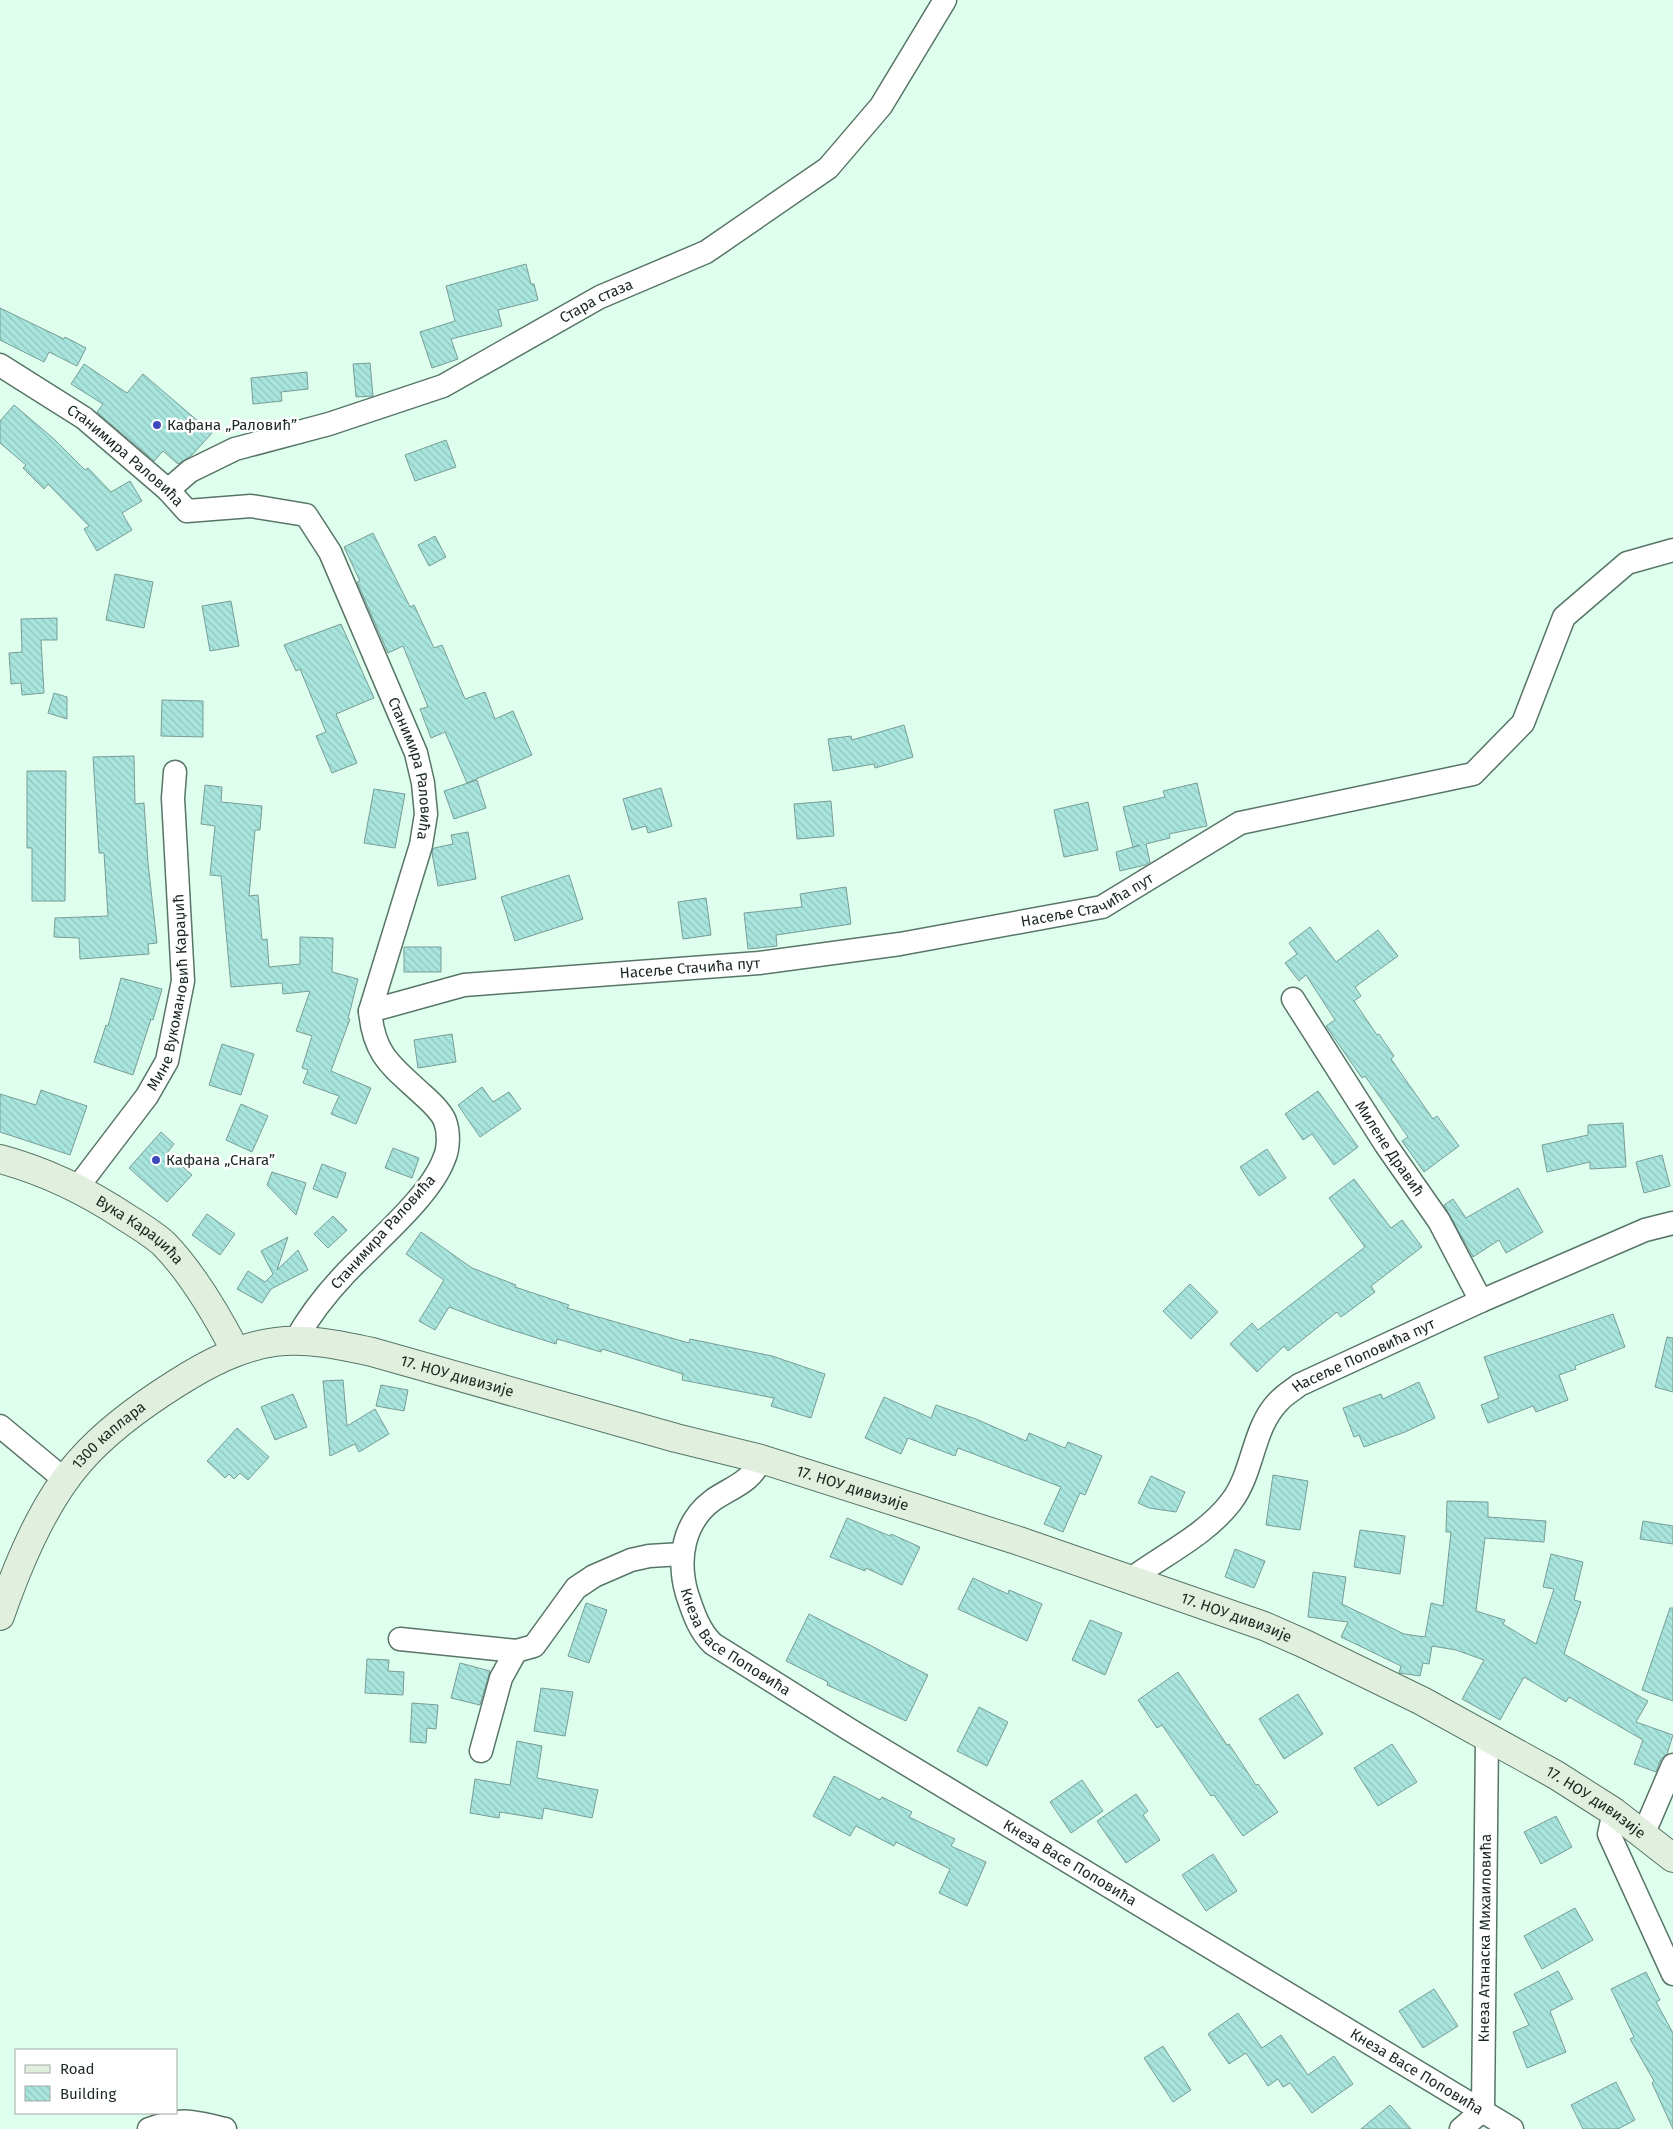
<svg xmlns="http://www.w3.org/2000/svg" width="1673" height="2129" font-family="'Fira Sans',sans-serif">
<style>
.building{fill:url(#building-back-hatch);stroke:#789d97}
.lines{fill:none;stroke-linecap:round;stroke-linejoin:round}
.street-casing{stroke:#587567;stroke-width:25}
.secondary-casing{stroke:#587567;stroke-width:30}
.street{stroke:#fff;stroke-width:22}
.secondary{stroke:#e0efde;stroke-width:28}
.poi-dot{fill:#3d49bd;stroke:#fff;stroke-width:2}
.labels{text-anchor:middle;stroke-width:5;stroke-linejoin:round;paint-order:stroke}
.street-label{font-size:15px;fill:#1b2822;stroke:#fff}
.poi-label{font-size:15px;fill:#1b2822;stroke:#fff;text-anchor:start}
</style>
<defs>
<pattern id="building-back-hatch" width="6" height="6" patternUnits="userSpaceOnUse" patternTransform="scale(1.25)"><rect width="6" height="6" fill="#a8e5dd"/><path d="M-1 5l2 2M0 0l6 6M5-1l2 2" fill="none" stroke="#90c4bd"/></pattern>
</defs>
<rect width="100%" height="100%" fill="#deffee"/>
<path class="building" d="M 526,264 L 531,284 L 534,284 L 538,300 L 498,310 L 502,326 L 451,339 L 458,359 L 432,368 L 420,332 L 455,321 L 446,286 Z
M 0,308 L 64,339 L 65,337 L 86,348 L 77,366 L 49,352 L 44,362 L 0,340 Z
M 370,363 L 373,396 L 356,397 L 353,364 Z
M 84,364 L 127,393 L 143,374 L 212,433 L 192,455 L 178,464 L 163,451 L 154,461 L 97,412 L 103,404 L 71,384 Z
M 307,372 L 308,389 L 281,392 L 282,401 L 253,404 L 251,378 Z
M 14,405 L 54,439 L 85,470 L 88,468 L 111,492 L 130,481 L 142,501 L 122,513 L 132,530 L 97,551 L 84,529 L 89,526 L 48,484 L 44,489 L 23,468 L 26,465 L 0,443 L 0,421 Z
M 446,440 L 456,467 L 415,481 L 405,455 Z
M 373,533 L 410,607 L 414,605 L 434,648 L 442,645 L 465,699 L 485,692 L 495,719 L 513,711 L 532,755 L 467,783 L 445,732 L 431,738 L 420,709 L 428,707 L 403,646 L 388,653 L 357,582 L 360,581 L 344,547 Z
M 435,536 L 446,557 L 429,566 L 418,545 Z
M 115,574 L 153,582 L 144,628 L 106,620 Z
M 231,601 L 239,646 L 210,651 L 202,606 Z
M 57,618 L 57,640 L 41,640 L 44,693 L 22,695 L 21,683 L 11,684 L 9,653 L 22,652 L 21,619 Z
M 341,624 L 374,698 L 336,714 L 357,763 L 332,773 L 316,736 L 326,732 L 300,669 L 296,671 L 284,645 Z
M 54,693 L 67,697 L 67,719 L 48,713 Z
M 162,700 L 203,701 L 203,737 L 161,736 Z
M 904,725 L 913,757 L 875,768 L 874,764 L 833,771 L 828,739 L 851,736 L 852,740 Z
M 134,756 L 135,804 L 144,803 L 148,863 L 157,943 L 148,944 L 149,954 L 80,959 L 79,938 L 54,937 L 55,918 L 108,916 L 104,853 L 99,853 L 93,757 Z
M 27,771 L 66,771 L 65,901 L 32,901 L 32,848 L 27,848 Z
M 477,780 L 486,808 L 454,819 L 444,791 Z
M 1197,783 L 1207,826 L 1169,834 L 1170,838 L 1146,844 L 1150,862 L 1145,865 L 1120,871 L 1116,852 L 1140,845 L 1133,847 L 1123,807 L 1165,797 L 1163,791 Z
M 205,785 L 222,787 L 221,802 L 262,806 L 260,830 L 255,830 L 249,896 L 258,895 L 262,940 L 267,939 L 269,967 L 300,964 L 300,937 L 333,938 L 332,972 L 358,979 L 348,1019 L 350,1019 L 331,1071 L 371,1088 L 356,1124 L 331,1114 L 339,1096 L 303,1083 L 308,1070 L 302,1068 L 312,1036 L 296,1031 L 310,991 L 283,994 L 282,983 L 231,987 L 221,876 L 210,875 L 215,826 L 201,824 Z
M 661,788 L 672,826 L 648,833 L 646,826 L 632,830 L 623,799 Z
M 374,789 L 405,794 L 395,848 L 364,843 Z
M 831,801 L 834,836 L 797,839 L 794,804 Z
M 1088,802 L 1098,850 L 1064,857 L 1054,810 Z
M 468,832 L 476,879 L 438,886 L 432,853 L 434,848 L 453,844 L 451,835 Z
M 569,875 L 583,919 L 515,941 L 501,897 Z
M 846,887 L 851,924 L 776,935 L 777,946 L 748,949 L 744,913 L 802,907 L 800,894 Z
M 706,898 L 711,935 L 683,939 L 678,902 Z
M 1310,927 L 1336,962 L 1378,930 L 1398,956 L 1355,987 L 1361,996 L 1354,1001 L 1377,1035 L 1379,1034 L 1394,1056 L 1391,1059 L 1433,1119 L 1437,1116 L 1459,1146 L 1424,1172 L 1402,1141 L 1408,1137 L 1365,1076 L 1362,1078 L 1326,1026 L 1335,1020 L 1306,975 L 1299,981 L 1285,963 L 1297,954 L 1289,943 Z
M 404,947 L 441,947 L 441,972 L 404,972 Z
M 121,978 L 162,989 L 153,1020 L 151,1019 L 133,1075 L 94,1062 L 106,1025 L 108,1026 Z
M 452,1034 L 456,1062 L 418,1068 L 414,1040 Z
M 222,1044 L 254,1054 L 241,1095 L 209,1085 Z
M 482,1087 L 493,1102 L 509,1092 L 521,1109 L 480,1137 L 458,1105 Z
M 41,1090 L 87,1106 L 70,1155 L 0,1132 L 0,1094 L 36,1105 Z
M 1318,1091 L 1358,1147 L 1334,1165 L 1312,1134 L 1303,1140 L 1285,1114 Z
M 241,1104 L 268,1116 L 252,1152 L 226,1140 Z
M 1623,1123 L 1626,1167 L 1590,1169 L 1590,1162 L 1547,1172 L 1542,1145 L 1588,1135 L 1588,1125 Z
M 161,1132 L 174,1144 L 167,1153 L 192,1175 L 167,1202 L 129,1168 Z
M 393,1148 L 419,1158 L 412,1178 L 385,1168 Z
M 1267,1149 L 1286,1178 L 1259,1196 L 1240,1167 Z
M 1662,1155 L 1670,1186 L 1644,1193 L 1636,1162 Z
M 322,1164 L 346,1173 L 337,1198 L 313,1189 Z
M 272,1172 L 306,1183 L 296,1215 L 267,1185 Z
M 1354,1179 L 1391,1228 L 1402,1220 L 1422,1247 L 1371,1286 L 1375,1292 L 1341,1317 L 1337,1312 L 1288,1351 L 1284,1346 L 1257,1372 L 1230,1344 L 1252,1323 L 1258,1330 L 1365,1247 L 1329,1198 Z
M 1518,1188 L 1543,1232 L 1506,1253 L 1499,1240 L 1473,1257 L 1444,1205 L 1453,1199 L 1466,1218 Z
M 207,1214 L 235,1234 L 220,1255 L 192,1235 Z
M 333,1216 L 347,1230 L 328,1248 L 314,1234 Z
M 421,1232 L 472,1268 L 516,1285 L 515,1287 L 569,1305 L 567,1308 L 689,1343 L 690,1339 L 772,1356 L 825,1374 L 811,1418 L 771,1406 L 774,1398 L 682,1380 L 683,1374 L 602,1349 L 601,1352 L 557,1339 L 556,1344 L 499,1326 L 449,1307 L 435,1330 L 419,1321 L 444,1280 L 406,1254 Z
M 288,1237 L 277,1270 L 298,1250 L 308,1270 L 271,1289 L 262,1303 L 237,1289 L 248,1271 L 265,1282 L 273,1274 L 261,1251 Z
M 1190,1284 L 1218,1312 L 1191,1339 L 1163,1311 Z
M 1613,1314 L 1625,1347 L 1575,1366 L 1576,1369 L 1559,1375 L 1568,1400 L 1536,1412 L 1533,1406 L 1488,1423 L 1481,1405 L 1499,1398 L 1484,1357 Z
M 1667,1337 L 1673,1338 L 1673,1392 L 1655,1387 Z
M 343,1380 L 347,1426 L 375,1409 L 389,1434 L 359,1452 L 355,1444 L 330,1456 L 323,1381 Z
M 1419,1382 L 1435,1418 L 1405,1432 L 1364,1447 L 1359,1435 L 1354,1437 L 1343,1408 L 1381,1394 L 1383,1399 Z
M 381,1385 L 408,1390 L 404,1411 L 376,1406 Z
M 293,1394 L 307,1427 L 275,1440 L 261,1407 Z
M 884,1397 L 931,1418 L 936,1405 L 976,1419 L 1026,1441 L 1029,1433 L 1065,1448 L 1068,1442 L 1102,1456 L 1085,1495 L 1080,1493 L 1063,1532 L 1044,1524 L 1061,1487 L 958,1448 L 955,1456 L 908,1438 L 901,1454 L 865,1438 Z
M 237,1428 L 269,1457 L 248,1480 L 240,1473 L 234,1479 L 229,1474 L 225,1478 L 207,1461 Z
M 1273,1475 L 1308,1481 L 1300,1530 L 1266,1525 Z
M 1151,1476 L 1185,1492 L 1176,1512 L 1149,1508 L 1138,1503 Z
M 1447,1501 L 1488,1502 L 1488,1517 L 1546,1521 L 1544,1542 L 1485,1538 L 1476,1611 L 1505,1620 L 1503,1624 L 1536,1644 L 1554,1589 L 1543,1587 L 1551,1554 L 1583,1562 L 1574,1600 L 1581,1602 L 1564,1654 L 1648,1701 L 1636,1722 L 1673,1735 L 1667,1754 L 1661,1759 L 1656,1772 L 1634,1764 L 1643,1740 L 1569,1697 L 1566,1702 L 1524,1677 L 1500,1720 L 1462,1699 L 1484,1660 L 1456,1650 L 1432,1646 L 1429,1664 L 1423,1663 L 1420,1676 L 1399,1673 L 1401,1666 L 1341,1637 L 1348,1622 L 1308,1617 L 1313,1572 L 1346,1577 L 1342,1604 L 1404,1634 L 1425,1637 L 1431,1603 L 1443,1606 L 1451,1532 L 1446,1532 Z
M 847,1518 L 890,1536 L 891,1534 L 920,1547 L 902,1585 L 866,1568 L 865,1571 L 830,1557 Z
M 1643,1521 L 1673,1526 L 1673,1544 L 1640,1539 Z
M 1360,1530 L 1405,1536 L 1400,1574 L 1354,1567 Z
M 1235,1549 L 1265,1561 L 1254,1588 L 1225,1577 Z
M 973,1578 L 1008,1594 L 1009,1590 L 1042,1604 L 1027,1641 L 958,1609 Z
M 586,1603 L 607,1610 L 589,1663 L 568,1656 Z
M 1670,1608 L 1673,1608 L 1673,1701 L 1642,1690 Z
M 809,1614 L 928,1675 L 906,1721 L 827,1685 L 828,1682 L 786,1661 Z
M 1090,1620 L 1122,1633 L 1105,1675 L 1072,1660 Z
M 367,1659 L 389,1660 L 388,1671 L 404,1672 L 403,1695 L 365,1693 Z
M 460,1663 L 490,1671 L 480,1705 L 451,1698 Z
M 1178,1672 L 1227,1745 L 1229,1744 L 1256,1785 L 1258,1784 L 1278,1812 L 1243,1836 L 1214,1795 L 1211,1796 L 1162,1725 L 1157,1728 L 1138,1700 Z
M 541,1688 L 573,1692 L 565,1736 L 534,1731 Z
M 1298,1694 L 1323,1734 L 1284,1759 L 1259,1719 Z
M 412,1703 L 438,1705 L 436,1729 L 427,1728 L 426,1743 L 410,1742 Z
M 979,1707 L 1008,1722 L 987,1766 L 957,1751 Z
M 517,1741 L 542,1746 L 537,1778 L 598,1790 L 592,1818 L 544,1808 L 542,1819 L 500,1812 L 499,1818 L 470,1813 L 475,1779 L 510,1785 Z
M 1392,1744 L 1417,1782 L 1378,1806 L 1354,1768 Z
M 834,1776 L 880,1800 L 882,1797 L 912,1812 L 909,1817 L 955,1839 L 951,1846 L 986,1862 L 967,1906 L 939,1893 L 950,1869 L 896,1842 L 894,1846 L 856,1826 L 850,1836 L 813,1816 Z
M 1082,1780 L 1103,1811 L 1071,1833 L 1050,1802 Z
M 1136,1794 L 1148,1811 L 1143,1815 L 1160,1840 L 1126,1863 L 1097,1821 Z
M 1556,1816 L 1572,1847 L 1541,1864 L 1524,1832 Z
M 1213,1854 L 1237,1891 L 1206,1911 L 1182,1875 Z
M 1575,1908 L 1593,1940 L 1542,1969 L 1524,1936 Z
M 1558,1971 L 1573,1999 L 1550,2011 L 1566,2052 L 1527,2068 L 1513,2032 L 1529,2025 L 1514,1994 Z
M 1646,1972 L 1660,2000 L 1656,2002 L 1673,2033 L 1673,2129 L 1652,2083 L 1654,2081 L 1630,2039 L 1634,2037 L 1611,1989 Z
M 1434,1989 L 1458,2026 L 1423,2048 L 1399,2011 Z
M 1238,2013 L 1262,2048 L 1281,2035 L 1308,2075 L 1334,2056 L 1353,2084 L 1312,2113 L 1290,2083 L 1283,2087 L 1278,2079 L 1268,2086 L 1246,2053 L 1229,2064 L 1208,2034 Z
M 1163,2046 L 1191,2090 L 1173,2102 L 1144,2058 Z
M 1616,2082 L 1635,2120 L 1618,2129 L 1583,2129 L 1571,2105 Z
M 1390,2105 L 1411,2129 L 1361,2129 Z"/>
<g class="lines">
<defs>
<g id="street">
<path id="s1" d="M 0,365 L 84,418 L 168,490 L 187,511 L 251,506 L 306,515 L 330,552 L 416,753 L 423,783 L 426,814 L 421,845 L 370,1011 C 374,1056 392,1066 423,1095 C 431,1102 441,1111 445,1121 C 449,1132 449,1148 444,1159 C 430,1197 374,1243 345,1274 C 326,1294 309,1316 295,1341"/>
<path id="s2" d="M 168,490 L 190,471 L 235,449 L 329,424 L 443,386 L 600,297 L 706,252 L 828,168 L 881,106 L 945,0"/>
<path id="s3" d="M 1293,999 L 1386,1145 L 1439,1221 L 1481,1301"/>
<path id="s4" d="M 370,1011 L 464,985 L 759,963 L 900,944 L 1102,907 L 1240,823 L 1473,774 L 1523,723 L 1564,617 L 1627,563 L 1673,550"/>
<path id="s5" d="M 77,1188 L 147,1096 L 167,1061 L 183,981 L 173,798 L 175,772"/>
<path d="M 0,1426 L 65,1480"/>
<path id="s6" d="M 761,1459 C 752,1482 732,1487 713,1500 C 683,1522 677,1560 687,1594 C 693,1612 699,1631 713,1644 L 850,1730 L 1512,2129"/>
<path id="s7" d="M 1131,1579 C 1163,1555 1206,1535 1231,1502 C 1254,1472 1252,1429 1278,1402 C 1284,1395 1293,1390 1299,1385 L 1481,1301 L 1645,1230 L 1673,1223"/>
<path d="M 400,1639 L 516,1651"/>
<path d="M 481,1751 L 501,1678 L 516,1651 L 534,1646 L 576,1588 L 594,1576 L 631,1560 L 649,1556 L 682,1554"/>
<path d="M 1614,1812 L 1609,1834 L 1673,1974"/>
<path d="M 1643,1835 L 1673,1765"/>
<path d="M 149,2129 C 182,2117 192,2121 225,2129"/>
<path id="s8" d="M 1461,2129 L 1483,2110 L 1487,1737"/>
</g>
<g id="secondary">
<path id="s9" d="M 0,1159 C 45,1171 88,1192 127,1218 C 140,1226 153,1234 164,1244 C 193,1274 217,1315 236,1352"/>
<path id="s10" d="M 0,1616 C 18,1564 43,1503 80,1461 C 107,1430 142,1405 177,1383 C 207,1364 239,1347 275,1342 C 308,1338 340,1345 372,1352 L 676,1438 L 761,1459 L 1019,1541 L 1264,1626 L 1305,1644 L 1422,1701 L 1556,1775 L 1614,1812 L 1673,1858"/>
</g>
</defs>
<use href="#street" class="street-casing"/>
<use href="#secondary" class="secondary-casing"/>
<use href="#street" class="street"/>
<use href="#secondary" class="secondary"/>
</g>
<g class="poi-dot">
<circle cx="157" cy="425" r="5"/>
<circle cx="156" cy="1160" r="5"/>
</g>
<g class="labels">
<g class="street-label">
<text dy="5" stroke="none"><textPath href="#s2" startOffset="472">Стара стаза</textPath></text>
<text dy="5" stroke="none"><textPath href="#s1" startOffset="155">Станимира Раловића</textPath></text>
<text dy="5" stroke="none"><textPath href="#s1" startOffset="635">Станимира Раловића</textPath></text>
<text dy="5" stroke="none"><textPath href="#s4" startOffset="729">Насеље Стачића пут</textPath></text>
<text dy="5" stroke="none"><textPath href="#s4" startOffset="324">Насеље Стачића пут</textPath></text>
<text dy="5" stroke="none"><textPath href="#s5" startOffset="224">Мине Вукомановић Караџић</textPath></text>
<text dy="5" stroke="none"><textPath href="#s3" startOffset="178">Милене Дравић</textPath></text>
<text dy="5" stroke="none"><textPath href="#s9" startOffset="158">Вука Караџића</textPath></text>
<text transform="translate(383 1232) rotate(-48)" y="5">Станимира Раловића</text>
<text dy="5" stroke="none"><textPath href="#s7" startOffset="336">Насеље Поповића пут</textPath></text>
<text dy="5" stroke="none"><textPath href="#s10" startOffset="594">17. НОУ дивизије</textPath></text>
<text dy="5" stroke="none"><textPath href="#s10" startOffset="214">1300 каплара</textPath></text>
<text dy="5" stroke="none"><textPath href="#s10" startOffset="1005">17. НОУ дивизије</textPath></text>
<text dy="5" stroke="none"><textPath href="#s10" startOffset="1410">17. НОУ дивизије</textPath></text>
<text dy="5" stroke="none"><textPath href="#s6" startOffset="239">Кнеза Васе Поповића</textPath></text>
<text dy="5" stroke="none"><textPath href="#s10" startOffset="1815">17. НОУ дивизије</textPath></text>
<text dy="5" stroke="none"><textPath href="#s6" startOffset="644">Кнеза Васе Поповића</textPath></text>
<text dy="5" stroke="none"><textPath href="#s8" startOffset="201">Кнеза Атанаска Михаиловића</textPath></text>
<text dy="5" stroke="none"><textPath href="#s6" startOffset="1049">Кнеза Васе Поповића</textPath></text>
</g>
<g class="poi-label">
<text x="167" y="430">Кафана „Раловић”</text>
<text x="166" y="1165">Кафана „Снага”</text>
</g>
</g>
<rect x="15" y="2049" width="162" height="65" fill="#ffffff" stroke="#a4a9a7"/>
<rect x="25" y="2065" width="25" height="8" fill="#e0efde" stroke="#a4a9a7"/>
<text x="60" y="2074" font-size="15" fill="#1b2822">Road</text>
<rect x="25" y="2086" width="25" height="15" fill="url(#building-back-hatch)" stroke="#a4a9a7"/>
<text x="60" y="2099" font-size="15" fill="#1b2822">Building</text>
</svg>
